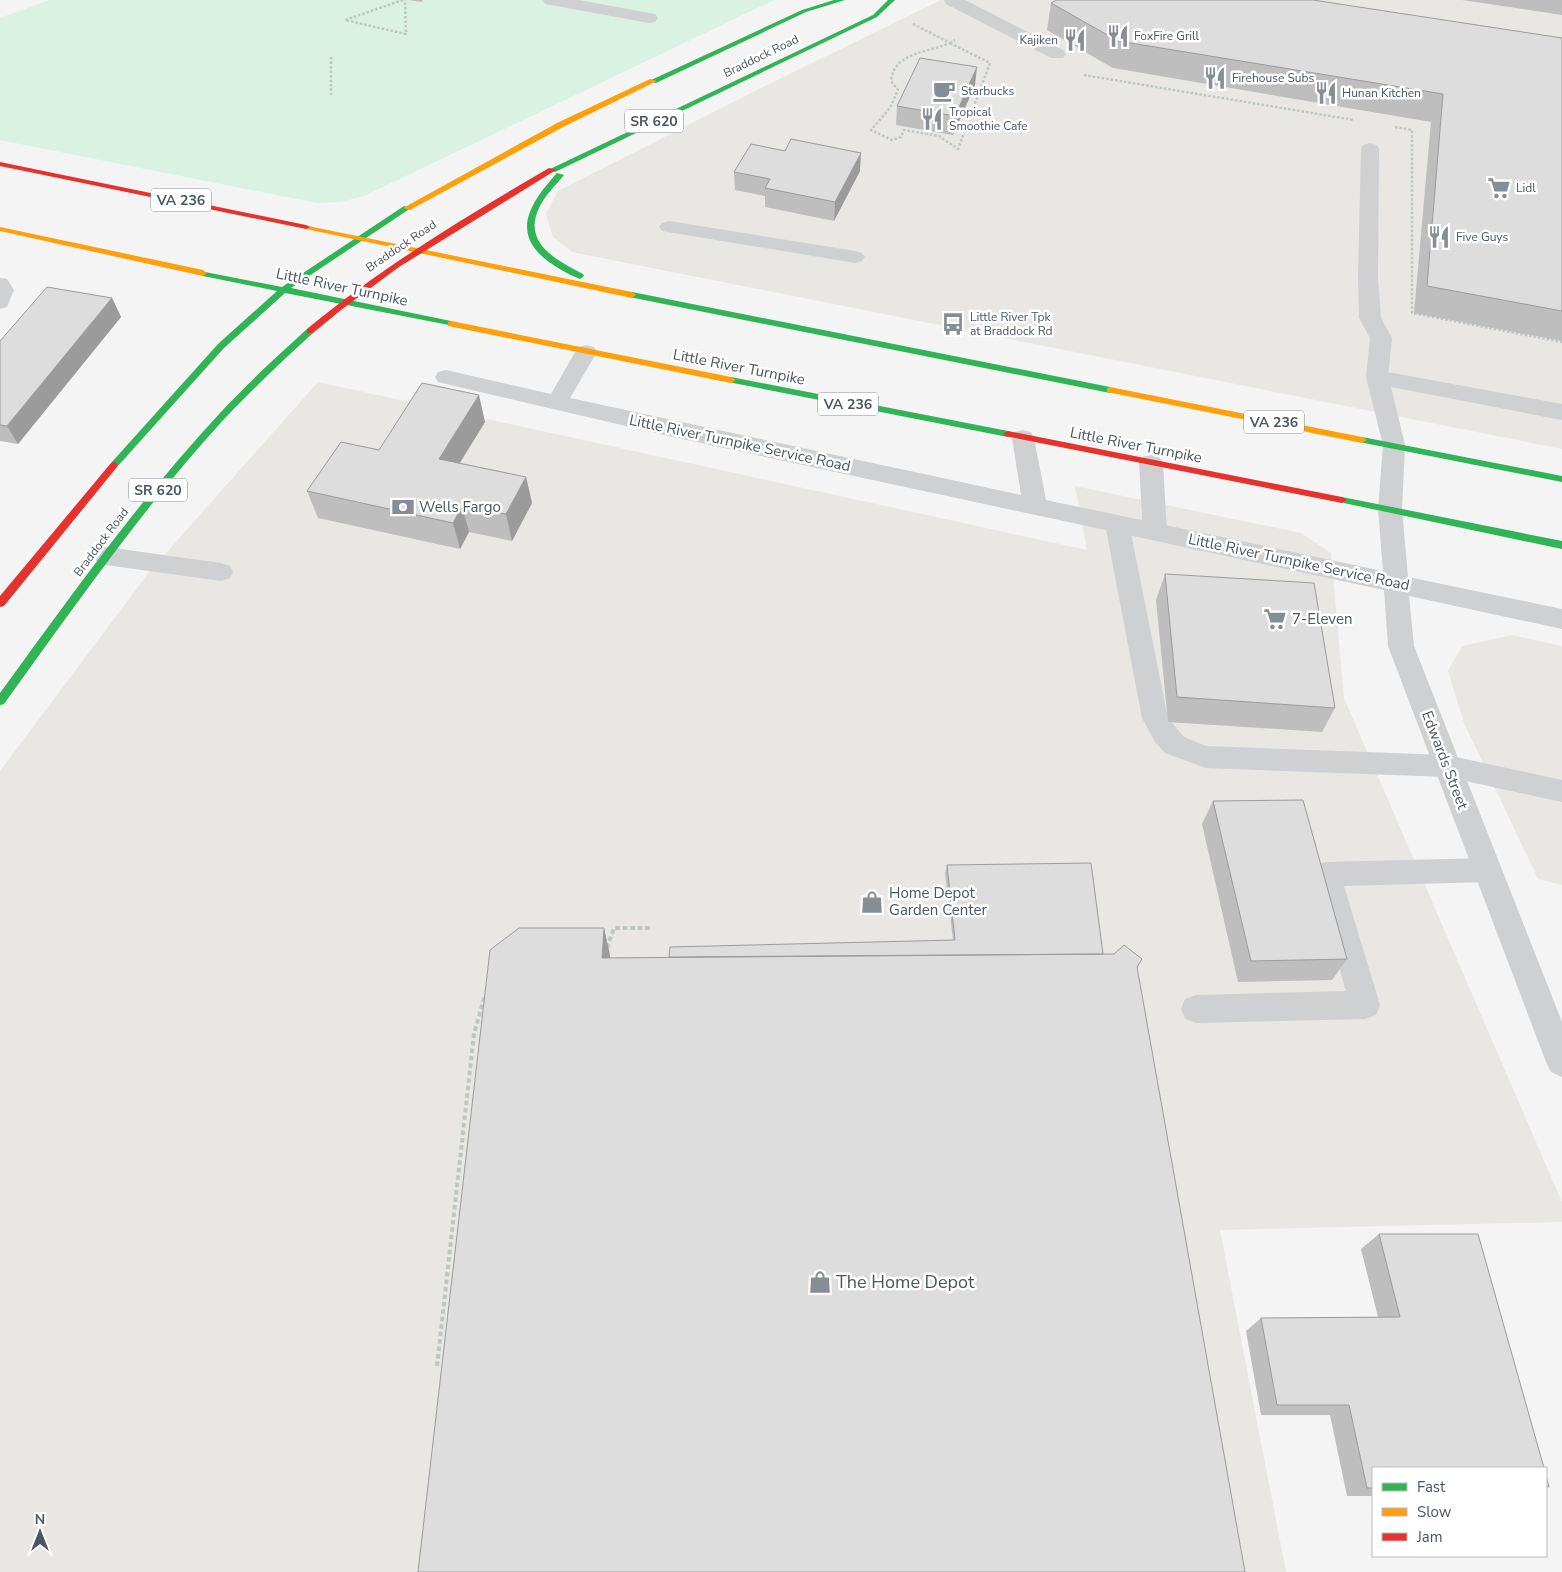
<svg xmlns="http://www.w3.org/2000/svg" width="1562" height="1572" font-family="'Nunito Sans',sans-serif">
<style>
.commercial{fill:#e8e7e3}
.green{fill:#d9f2e3}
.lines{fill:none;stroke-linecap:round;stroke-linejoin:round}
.path-far1{stroke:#bcc7c4;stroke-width:2.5;stroke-dasharray:2.5 2;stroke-linecap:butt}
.path{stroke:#bcc7c4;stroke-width:4;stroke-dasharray:4.5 3;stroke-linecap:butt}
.lane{fill:#ced0d2;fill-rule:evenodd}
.street{fill:#ced0d2;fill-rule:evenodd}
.fast{fill:#30b455;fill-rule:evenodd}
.slow{fill:#ff9f0a;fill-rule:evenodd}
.jam{fill:#e5322d;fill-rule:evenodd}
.wall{fill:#bebebf}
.shaded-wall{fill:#9b9b9b}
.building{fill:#ddddde;stroke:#9b9b9b}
.labels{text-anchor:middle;stroke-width:5;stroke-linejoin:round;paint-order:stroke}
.far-poi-label{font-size:12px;fill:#4a5661;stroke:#fff;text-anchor:start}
.far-street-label{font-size:12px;fill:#4a5661;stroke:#fff}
.shield{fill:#fff;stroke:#808990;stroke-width:1}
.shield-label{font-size:14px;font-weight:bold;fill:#4a5661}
.street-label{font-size:15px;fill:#4a5661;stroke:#fff}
.poi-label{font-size:15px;fill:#4a5661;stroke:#fff;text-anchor:start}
.near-poi-label{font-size:18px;fill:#4a5661;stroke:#fff;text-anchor:start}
</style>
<rect width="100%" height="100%" fill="#f4f4f4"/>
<path class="commercial" d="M 941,0 L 1562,0 L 1562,449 L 572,252 L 553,237 L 546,214 L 558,191 L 757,90 Z
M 318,382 L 1087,550 L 1075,486 L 1301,533 L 1331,553 L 1344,698 L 1562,1202 L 1562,1222 L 1220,1230 L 1286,1572 L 0,1572 L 0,771 L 150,571 Z
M 1512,635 L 1562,646 L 1562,885 L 1538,879 L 1464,723 L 1448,671 L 1462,646 Z"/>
<path class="green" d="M 49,0 L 774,0 L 364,196 L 341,202 L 317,203 L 0,140 L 0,18 Z"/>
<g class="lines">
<path class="path-far1" d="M 403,0 L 345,20 L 406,34 L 405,0
M 913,24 L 950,43
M 950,43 L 990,63 L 958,149 L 939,136 L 904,130 L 901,137 L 892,140 L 871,130 L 890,108 L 898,90 L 891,81 C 894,52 927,53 950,43 Z
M 950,43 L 955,40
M 331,57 L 331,95
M 1084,75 L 1354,120
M 1395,127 L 1412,130 L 1412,313 L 1562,342"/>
<path class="path" d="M 607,948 L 614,928 L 650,928
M 437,1366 L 474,1034 L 485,995"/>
<path class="lane" d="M 543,0 L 579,0 L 649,13 L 655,14 L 658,18 L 655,22 L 649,23 L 551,5 L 545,4 Z
M 944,0 L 965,0 L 1063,50 L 1066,54 L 1063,58 L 1051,58 L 946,4 Z
M 1370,143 L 1377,145 L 1379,149 L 1378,278 L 1381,318 L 1392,338 L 1388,377 L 1385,382 L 1377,384 L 1369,382 L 1366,377 L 1370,338 L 1359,318 L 1358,278 L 1361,149 L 1363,145 Z
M 669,221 L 855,251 L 862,253 L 865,257 L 862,261 L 855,263 L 662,231 L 659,227 L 662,223 Z
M 1151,455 L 1159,457 L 1163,463 L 1167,531 L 1164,537 L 1155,540 L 1146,537 L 1143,531 L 1139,463 L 1143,457 Z
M 1117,515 L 1125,518 L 1129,524 L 1168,718 L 1184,737 L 1206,746 L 1447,755 L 1562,780 L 1562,802 L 1447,777 L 1206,768 L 1165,753 L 1155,742 L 1142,718 L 1105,524 L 1109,518 Z
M 106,547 L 221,563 L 230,566 L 233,572 L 230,578 L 221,581 L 106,565 L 97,562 L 94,556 L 97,550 Z
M 1488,858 L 1498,861 L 1502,870 L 1498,879 L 1488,882 L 1344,886 L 1380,1005 L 1376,1015 L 1365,1019 L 1196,1023 L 1185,1019 L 1181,1009 L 1185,999 L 1196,995 L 1346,991 L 1312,874 L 1316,865 L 1326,862 Z"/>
<path class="street" d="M 0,278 L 7,279 L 14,290 L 7,307 L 0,309 Z
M 586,345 L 594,347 L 597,352 L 570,398 L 1021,495 L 1012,438 L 1015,432 L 1023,430 L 1031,432 L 1034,438 L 1046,500 L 1383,571 L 1378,509 L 1383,445 L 1366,377 L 1369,372 L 1377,370 L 1562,404 L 1562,420 L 1391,387 L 1405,445 L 1402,509 L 1408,577 L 1562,609 L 1562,629 L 1409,596 L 1414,646 L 1562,1022 L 1562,1077 L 1551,1072 L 1546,1062 L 1388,646 L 1384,590 L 673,437 L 446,384 L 438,382 L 435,377 L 438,372 L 446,370 L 551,394 L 578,347 Z"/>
<path class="fast" d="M 834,0 L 845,0 L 806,12 L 656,83 L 649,81 L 802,10 Z
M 888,0 L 895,0 L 877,17 L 555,172 L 548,170 L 873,15 Z
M 557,173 L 564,175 C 556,185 546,194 540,206 C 521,242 556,260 583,274 L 584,276 L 580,279 C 569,275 558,268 549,262 C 509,233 531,202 557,173 Z
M 404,206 L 411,208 L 291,288 L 451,321 L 454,322 L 454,326 L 285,293 L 224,348 L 117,467 L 111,467 L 111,463 L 218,344 L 277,291 L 203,276 L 199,273 L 200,271 L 282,287 Z
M 632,292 L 1110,387 L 1115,390 L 1110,393 L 629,297 L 628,295 Z
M 310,328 L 314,331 L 313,333 C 283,360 254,388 226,417 C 144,506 75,606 4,704 L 0,705 L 0,693 C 70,597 139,500 220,413 C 247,384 277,356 307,329 Z
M 731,377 L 1008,431 L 1013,434 L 1008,437 L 728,382 L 728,378 Z
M 1362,437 L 1562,476 L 1562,482 L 1359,442 L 1359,438 Z
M 1342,497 L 1562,541 L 1562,549 L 1339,502 L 1337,500 Z"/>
<path class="slow" d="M 650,79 L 657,81 L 563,127 L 410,210 L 403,208 L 557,123 Z
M 303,225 L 632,292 L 636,295 L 632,298 L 306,229 L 302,227 Z
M 0,227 L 203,270 L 207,273 L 203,276 L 0,231 Z
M 451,321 L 731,377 L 736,380 L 731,383 L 448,326 L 448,322 Z
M 1110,387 L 1362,437 L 1367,440 L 1362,443 L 1107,392 L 1107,388 Z"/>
<path class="jam" d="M 0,162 L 306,225 L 310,227 L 306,229 L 0,166 Z
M 549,168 L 556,170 L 399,267 L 341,310 L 313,333 L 307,333 L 307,329 C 382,267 465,217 549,168 Z
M 1008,431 L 1342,497 L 1347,500 L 1342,503 L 1005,436 L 1003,434 Z
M 114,462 L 117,463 L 117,467 L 4,606 L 0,607 L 0,596 L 111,463 Z"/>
</g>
<path class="wall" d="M 409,0 L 423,0 L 421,2 Z
M 1462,0 L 1562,0 L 1562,15 Z
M 1051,3 L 1562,38 L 1562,341 L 1414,313 L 1431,122 L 1113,68 L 1047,30 Z
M 975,85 L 953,135 L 896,125 L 897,106 Z
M 860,171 L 834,221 L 765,207 L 765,196 L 735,190 L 734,172 Z
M 112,298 L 121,317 L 18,444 L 0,441 L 0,341 Z
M 485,422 L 460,463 L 526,477 L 532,503 L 512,541 L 469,532 L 460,549 L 318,518 L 307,491 L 379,450 Z
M 1165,574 L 1335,708 L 1322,732 L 1168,722 L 1156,600 Z
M 1213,801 L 1347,959 L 1332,980 L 1238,982 L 1202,824 Z
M 947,865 L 1103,954 L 1142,959 L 1137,969 L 418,1572 L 604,928 L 610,958 L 669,957 L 953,940 L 945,873 Z
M 1379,1234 L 1478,1234 L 1373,1468 L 1373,1496 L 1347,1496 L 1330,1415 L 1261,1415 L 1246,1331 L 1261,1318 L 1378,1317 L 1361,1249 Z"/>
<path class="shaded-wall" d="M 977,67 L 975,85 L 953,135 L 955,116 Z
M 861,153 L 860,171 L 834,221 L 835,202 Z
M 112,298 L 121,317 L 18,444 L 7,426 Z
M 479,395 L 485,422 L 446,485 L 439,459 Z
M 526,477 L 532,503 L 512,541 L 506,514 Z
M 462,506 L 469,532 L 460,549 L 453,523 Z
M 604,928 L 610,955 L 608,984 L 602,958 Z"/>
<path class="building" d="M 1057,0 L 1313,0 L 1562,38 L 1562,311 L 1427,286 L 1443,94 L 1118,41 L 1051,3 Z
M 920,58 L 977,67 L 955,116 L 897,106 Z
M 791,139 L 861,153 L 835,202 L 765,188 L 770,179 L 734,172 L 751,144 L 785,151 Z
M 47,287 L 112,298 L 7,426 L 0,425 L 0,341 Z
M 422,383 L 479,395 L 439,459 L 526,477 L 506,514 L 462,506 L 453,523 L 307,491 L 341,442 L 379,450 Z
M 1165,574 L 1314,583 L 1335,708 L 1177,697 Z
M 1303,800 L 1347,959 L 1251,961 L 1213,801 Z
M 1091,863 L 1103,954 L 669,957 L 670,947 L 955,940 L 947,865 Z
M 519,928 L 604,928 L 602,958 L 1114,954 L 1124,945 L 1142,959 L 1137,967 L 1245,1572 L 418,1572 L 490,950 Z
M 1379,1234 L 1478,1234 L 1544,1468 L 1373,1468 L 1373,1488 L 1367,1488 L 1349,1405 L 1277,1405 L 1261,1318 L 1400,1317 Z
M 1546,1476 L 1549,1487 L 1546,1487 Z"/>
<defs>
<symbol id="restaurant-bare" viewBox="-9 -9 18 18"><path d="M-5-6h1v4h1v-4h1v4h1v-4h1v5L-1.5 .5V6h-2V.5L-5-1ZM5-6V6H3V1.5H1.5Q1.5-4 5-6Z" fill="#868d94" stroke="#fff" stroke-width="2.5" paint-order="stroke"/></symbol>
<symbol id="cafe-bare" viewBox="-9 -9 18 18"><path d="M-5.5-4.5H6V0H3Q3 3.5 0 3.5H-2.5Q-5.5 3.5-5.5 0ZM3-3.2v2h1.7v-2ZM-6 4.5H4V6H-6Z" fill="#868d94" stroke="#fff" stroke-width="2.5" paint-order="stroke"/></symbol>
<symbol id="supermarket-bare" viewBox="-9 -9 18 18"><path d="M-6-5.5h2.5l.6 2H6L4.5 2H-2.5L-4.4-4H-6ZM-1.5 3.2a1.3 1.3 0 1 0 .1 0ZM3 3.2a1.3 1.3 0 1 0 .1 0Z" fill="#868d94" stroke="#fff" stroke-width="2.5" paint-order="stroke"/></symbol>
<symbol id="bus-bare" viewBox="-9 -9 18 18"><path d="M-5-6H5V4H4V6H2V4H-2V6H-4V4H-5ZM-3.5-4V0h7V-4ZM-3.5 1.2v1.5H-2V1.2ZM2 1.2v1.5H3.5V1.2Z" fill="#868d94" stroke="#fff" stroke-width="2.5" paint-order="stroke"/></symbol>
<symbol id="bank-bare" viewBox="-9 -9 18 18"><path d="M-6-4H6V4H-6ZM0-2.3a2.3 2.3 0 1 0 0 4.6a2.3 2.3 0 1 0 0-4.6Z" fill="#868d94" stroke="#fff" stroke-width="2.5" paint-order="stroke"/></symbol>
<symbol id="shop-bare" viewBox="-9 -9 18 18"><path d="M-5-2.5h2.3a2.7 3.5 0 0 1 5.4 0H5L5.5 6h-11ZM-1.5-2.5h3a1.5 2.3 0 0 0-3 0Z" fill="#868d94" stroke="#fff" stroke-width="2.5" paint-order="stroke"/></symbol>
</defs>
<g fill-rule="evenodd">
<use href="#restaurant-bare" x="1102" y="20" width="32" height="32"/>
<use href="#restaurant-bare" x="1059" y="24" width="32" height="32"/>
<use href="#restaurant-bare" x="1199" y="62" width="32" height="32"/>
<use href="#cafe-bare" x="928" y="75" width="32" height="32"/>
<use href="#restaurant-bare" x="1310" y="77" width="32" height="32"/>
<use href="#restaurant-bare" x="916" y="103" width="32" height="32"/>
<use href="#supermarket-bare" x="1483" y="172" width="32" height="32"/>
<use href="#restaurant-bare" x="1423" y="221" width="32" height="32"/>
<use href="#bus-bare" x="937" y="308" width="32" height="32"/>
<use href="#bank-bare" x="387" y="491" width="32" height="32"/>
<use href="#supermarket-bare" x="1259" y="603" width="32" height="32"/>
<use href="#shop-bare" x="856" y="886" width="32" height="32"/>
<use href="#shop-bare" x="804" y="1266" width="32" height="32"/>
</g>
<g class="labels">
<g class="far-poi-label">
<text x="1134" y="40">FoxFire Grill</text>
<text x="1058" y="44" text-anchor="end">Kajiken</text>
<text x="1232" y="82">Firehouse Subs</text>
<text x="961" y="95">Starbucks</text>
<text x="1342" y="97">Hunan Kitchen</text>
<text x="949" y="116">Tropical<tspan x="949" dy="14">Smoothie Cafe</tspan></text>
<text x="1516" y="192">Lidl</text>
<text x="1456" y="241">Five Guys</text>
<text x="970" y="321">Little River Tpk<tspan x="970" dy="14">at Braddock Rd</tspan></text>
</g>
<g class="far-street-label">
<text transform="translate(761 56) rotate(-26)" y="4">Braddock Road</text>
<text transform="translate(401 246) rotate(-34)" y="4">Braddock Road</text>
<text transform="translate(101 542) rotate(-53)" y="4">Braddock Road</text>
</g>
<g class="shield">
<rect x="625" y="109.5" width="58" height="23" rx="4"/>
<rect x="151" y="188.5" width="60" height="23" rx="4"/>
<rect x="818" y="392.5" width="60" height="23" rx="4"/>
<rect x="1244" y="410.5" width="60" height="23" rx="4"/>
<rect x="129" y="478.5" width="58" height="23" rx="4"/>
</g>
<g class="shield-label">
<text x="654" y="126">SR 620</text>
<text x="181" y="205">VA 236</text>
<text x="848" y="409">VA 236</text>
<text x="1274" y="427">VA 236</text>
<text x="158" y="495">SR 620</text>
</g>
<g class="street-label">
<text transform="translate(342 287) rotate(12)" y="5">Little River Turnpike</text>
<text transform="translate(739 367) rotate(11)" y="5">Little River Turnpike</text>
<text transform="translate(740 443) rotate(12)" y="5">Little River Turnpike Service Road</text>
<text transform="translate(1136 445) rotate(11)" y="5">Little River Turnpike</text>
<text transform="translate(1299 562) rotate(12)" y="5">Little River Turnpike Service Road</text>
<text transform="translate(1445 760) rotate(69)" y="5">Edwards Street</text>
</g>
<g class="poi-label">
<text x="419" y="512">Wells Fargo</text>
<text x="1292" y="624">7-Eleven</text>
<text x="889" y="898">Home Depot<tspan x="889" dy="17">Garden Center</tspan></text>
</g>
<g class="near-poi-label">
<text x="836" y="1288">The Home Depot</text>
</g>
</g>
<rect x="1372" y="1467" width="175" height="90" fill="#ffffff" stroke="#b7bbc0"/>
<rect x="1382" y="1483" width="25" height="8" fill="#30b455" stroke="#b7bbc0"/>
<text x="1417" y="1492" font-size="15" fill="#4a5661">Fast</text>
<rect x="1382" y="1508" width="25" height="8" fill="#ff9f0a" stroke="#b7bbc0"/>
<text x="1417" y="1517" font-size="15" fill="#4a5661">Slow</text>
<rect x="1382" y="1533" width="25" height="8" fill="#e5322d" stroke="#b7bbc0"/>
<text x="1417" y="1542" font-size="15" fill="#4a5661">Jam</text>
<g transform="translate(40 1532)" stroke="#ffffff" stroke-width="4" paint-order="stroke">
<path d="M0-4L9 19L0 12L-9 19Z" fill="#4a5661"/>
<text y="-8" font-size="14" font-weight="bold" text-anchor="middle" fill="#4a5661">N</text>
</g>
</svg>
